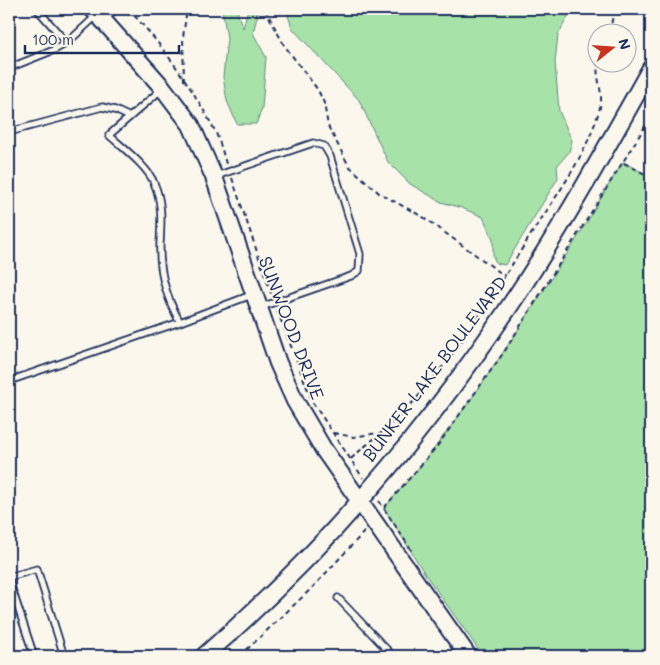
<svg xmlns="http://www.w3.org/2000/svg" width="660" height="665" font-family="Mali,sans-serif">
<style>
.green{fill:#a7e2a8;stroke:#618883}
.lines{fill:none;stroke-linecap:round;stroke-linejoin:round}
.lane-casing{stroke:#1b2f5e;stroke-width:9}
.secondary-casing{stroke:#1b2f5e;stroke-width:20}
.path{stroke:#1b2f5e;stroke-width:2;stroke-dasharray:5 4;stroke-linecap:butt}
.lane{stroke:#fbf7ec;stroke-width:5.5}
.secondary{stroke:#fbf7ec;stroke-width:16}
.labels{text-anchor:middle;stroke-width:4;stroke-linejoin:round;paint-order:stroke}
.street-label{font-size:18px;fill:#1b2f5e;stroke:#fbf7ec}
</style>
<rect width="100%" height="100%" fill="#fbf7ec"/>
<filter id="ink" filterUnits="userSpaceOnUse"><feTurbulence type="fractalNoise" baseFrequency=".02" numOctaves="2"/><feDisplacementMap in="SourceGraphic" scale="10" xChannelSelector="R" yChannelSelector="G"/><feConvolveMatrix kernelMatrix="1 2 1 2 8 2 1 2 1" color-interpolation-filters="sRGB"/></filter>
<g filter="url(#ink)">
<path class="green" d="M 222,9 L 238,9 L 238,15 L 243,28 L 248,9 L 259,9 L 253,33 L 266,57 L 262,108 L 256,124 L 237,124 L 227,101 L 223,77 L 227,38 Z
M 286,9 L 572,9 L 558,35 L 555,62 L 559,111 L 572,141 L 569,152 L 557,166 L 558,178 L 505,265 L 496,263 L 493,256 L 493,239 L 483,217 L 462,208 L 441,202 L 410,184 L 388,162 L 359,100 L 292,28 Z
M 623,162 L 651,177 L 651,656 L 483,656 L 425,574 L 384,508 C 458,427 515,335 574,243 C 591,217 605,189 623,162 Z"/>
<g class="lines">
<defs>
<path id="lane" d="M 37,9 L 67,43
M 104,20 L 115,9
M 9,68 L 54,50 L 67,43 L 96,16
M 162,89 L 109,135 C 122,147 148,167 154,183 C 163,203 161,223 160,244 C 159,271 167,299 180,322 L 254,294
M 9,132 L 102,107 L 115,110 L 130,117
M 216,176 L 313,143 L 324,146 L 330,156 L 360,254 L 359,271 L 351,276 L 261,307
M 9,381 L 180,322
M 9,577 L 37,569 L 64,656
M 9,580 L 34,656
M 338,598 L 393,656"/>
<path id="secondary" d="M 93,9 L 163,88 L 191,125 L 214,177 L 278,363 L 295,401 L 324,450 L 468,656
M 204,656 C 324,552 429,428 517,295 C 565,222 608,145 651,68"/>
</defs>
<use href="#lane" class="lane-casing"/>
<use href="#secondary" class="secondary-casing"/>
<path class="path" d="M 128,9 C 162,44 193,88 215,131 C 220,142 223,153 226,164
M 265,9 L 284,45 L 318,90 L 324,103 L 328,126 L 349,166 L 379,193 L 423,217 L 505,276
M 610,32 L 614,9
M 184,81 L 183,37 L 187,9
M 624,163 L 651,177
M 232,178 L 272,296
M 277,310 L 313,403 L 363,478
M 334,433 L 353,437 L 378,433
M 351,459 C 366,444 384,432 399,417 C 451,364 491,298 530,236 C 556,196 588,154 600,107 C 604,92 595,77 598,62
M 379,501 L 412,551
M 384,508 L 438,445 L 504,352 L 651,117
M 240,656 L 313,587 L 365,531"/>
<use href="#lane" class="lane"/>
<use href="#secondary" class="secondary"/>
</g>
</g>
<g class="labels">
<g class="street-label">
<text transform="translate(291 328) rotate(69)" y="6">SUNWOOD DRIVE</text>
<text transform="translate(435 369) rotate(-53)" y="6">BUNKER LAKE BOULEVARD</text>
</g>
</g>
<rect width="660" height="665" fill="none" stroke="#fbf7ec" stroke-width="30"/>
<rect x="15" y="15" width="630" height="635" fill="none" stroke="#1b2f5e" stroke-width="2" filter="url(#ink)"/>
<g transform="translate(612 48) rotate(73)"><circle r="24" fill="#fbf7ec" stroke="#a1a7b3"/>
<path d="M0-4L9 19L0 12L-9 19Z" fill="#c8321e"/>
<text y="-8" font-size="14" font-weight="bold" text-anchor="middle" fill="#1b2f5e">N</text>
</g>
<path d="M25 45v8h154v-8" fill="none" stroke="#1b2f5e" stroke-width="2.5"/>
<text x="32" y="45" font-size="15" fill="#1b2f5e" stroke="#fbf7ec" stroke-width="4" paint-order="stroke">100 m</text>
</svg>
